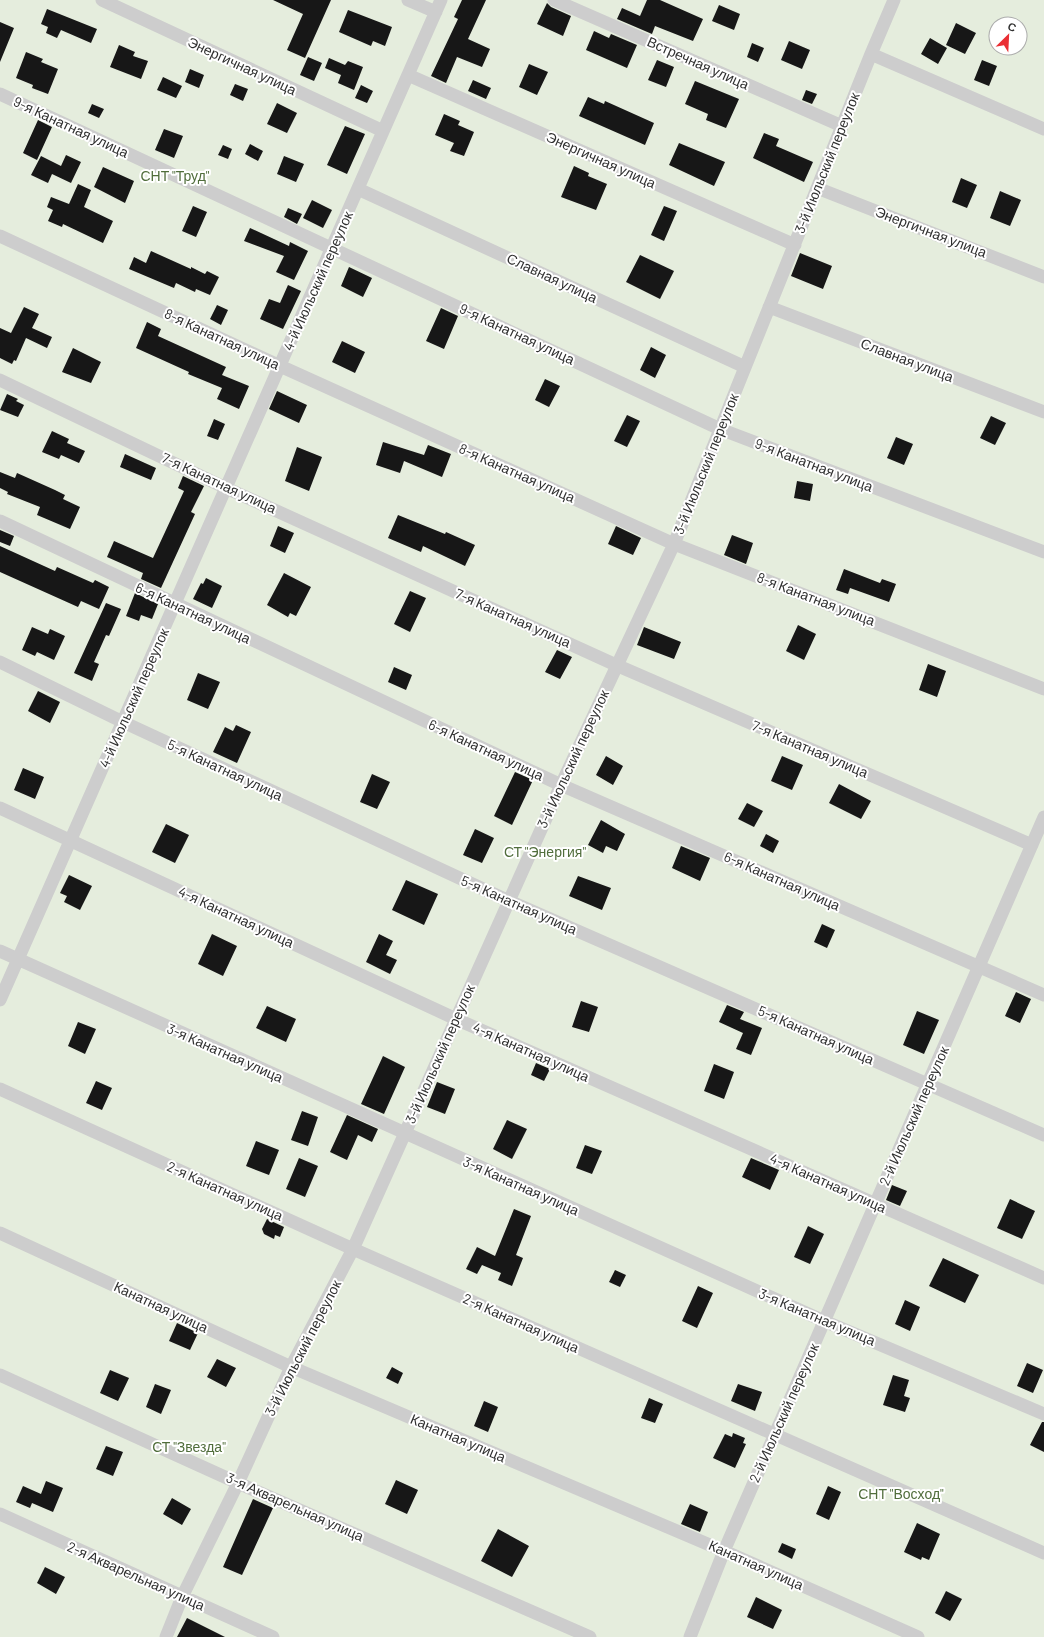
<svg xmlns="http://www.w3.org/2000/svg" width="1044" height="1637" font-family="Barlow,sans-serif">
<style>
.green{fill:#e5eddd;fill-rule:evenodd}
.building{fill:#171717}
.lines{fill:none;stroke-linecap:round;stroke-linejoin:round}
.minor{stroke:#cdcdcd;stroke-width:13}
.labels{text-anchor:middle;stroke-width:4;stroke-linejoin:round;paint-order:stroke}
.street-label{font-size:14px;fill:#303030;stroke:#fff}
.park-label{font-size:14px;fill:#506d3b;stroke:#fff}
</style>
<rect width="100%" height="100%" fill="#fff"/>
<path class="green" d="M 0,0 L 1044,0 L 1044,1637 L 0,1637 ZM 996,24 L 1020,24 L 1020,48 L 996,48 Z"/>
<path class="building" d="M 273,0 L 331,0 L 305,58 L 287,50 L 303,14 Z
M 462,0 L 486,0 L 468,39 L 490,49 L 482,67 L 457,57 L 446,83 L 431,76 L 458,19 L 454,17 Z
M 647,0 L 660,0 L 703,19 L 693,41 L 655,26 L 652,34 L 617,19 L 622,8 L 640,16 Z
M 547,3 L 551,7 L 571,16 L 563,36 L 537,24 Z
M 719,5 L 740,14 L 734,30 L 712,21 Z
M 47,9 L 97,29 L 91,43 L 61,30 L 57,38 L 46,33 L 48,27 L 41,24 Z
M 348,10 L 392,27 L 385,46 L 373,41 L 371,46 L 339,32 Z
M 0,22 L 14,28 L 0,62 Z
M 956,23 L 976,33 L 965,54 L 946,45 Z
M 594,31 L 609,38 L 611,34 L 637,45 L 627,68 L 586,50 Z
M 930,38 L 947,48 L 938,64 L 921,54 Z
M 789,41 L 810,50 L 802,69 L 781,60 Z
M 752,43 L 764,48 L 758,62 L 747,57 Z
M 119,45 L 135,52 L 133,56 L 148,61 L 141,79 L 110,67 Z
M 26,52 L 43,59 L 41,62 L 58,69 L 48,94 L 32,88 L 33,85 L 16,78 Z
M 308,57 L 322,63 L 314,81 L 300,75 Z
M 329,58 L 345,65 L 348,61 L 363,67 L 354,90 L 338,83 L 341,75 L 325,68 Z
M 657,60 L 674,67 L 666,87 L 648,80 Z
M 982,60 L 997,66 L 989,86 L 974,80 Z
M 529,64 L 548,72 L 537,95 L 519,87 Z
M 190,69 L 204,75 L 199,88 L 185,82 Z
M 163,77 L 182,86 L 176,98 L 157,90 Z
M 473,80 L 491,88 L 486,99 L 468,91 Z
M 695,81 L 739,99 L 726,128 L 706,120 L 708,114 L 685,104 Z
M 235,84 L 248,89 L 243,101 L 230,95 Z
M 361,85 L 373,91 L 367,103 L 355,98 Z
M 806,90 L 817,94 L 812,104 L 802,100 Z
M 588,97 L 604,104 L 605,101 L 654,123 L 645,145 L 579,116 Z
M 277,103 L 297,113 L 287,133 L 267,124 Z
M 92,104 L 104,109 L 99,118 L 88,113 Z
M 444,114 L 460,121 L 458,125 L 474,132 L 464,156 L 450,151 L 454,143 L 435,135 Z
M 38,120 L 52,127 L 37,160 L 23,153 Z
M 345,126 L 365,134 L 347,174 L 327,165 Z
M 164,129 L 183,136 L 174,158 L 155,150 Z
M 764,133 L 779,139 L 776,146 L 813,162 L 804,182 L 753,158 Z
M 679,143 L 725,162 L 714,186 L 669,165 Z
M 250,144 L 263,151 L 258,161 L 245,154 Z
M 223,145 L 232,149 L 228,159 L 218,155 Z
M 66,155 L 81,162 L 71,183 L 52,174 L 48,183 L 31,175 L 41,156 L 61,166 Z
M 284,156 L 304,164 L 296,182 L 277,174 Z
M 574,166 L 589,173 L 588,176 L 607,184 L 596,210 L 561,197 Z
M 103,167 L 134,181 L 125,203 L 94,187 Z
M 961,178 L 977,185 L 967,208 L 952,202 Z
M 78,184 L 91,190 L 84,207 L 113,221 L 103,243 L 63,224 L 62,227 L 48,221 L 53,210 L 47,207 L 51,197 L 69,204 Z
M 1000,191 L 1021,200 L 1010,226 L 990,218 Z
M 312,200 L 332,210 L 323,228 L 303,218 Z
M 193,206 L 207,212 L 196,237 L 182,231 Z
M 664,206 L 677,211 L 664,241 L 651,235 Z
M 288,208 L 302,214 L 297,224 L 284,217 Z
M 250,228 L 289,246 L 290,242 L 308,251 L 294,280 L 276,272 L 284,256 L 244,241 Z
M 151,251 L 191,269 L 191,267 L 205,274 L 207,271 L 219,277 L 210,295 L 196,289 L 195,292 L 176,283 L 174,288 L 129,269 L 134,257 L 146,263 Z
M 800,253 L 832,266 L 823,289 L 791,276 Z
M 640,255 L 674,271 L 660,299 L 626,282 Z
M 349,267 L 372,278 L 363,297 L 341,286 Z
M 288,285 L 301,291 L 283,329 L 260,319 L 269,299 L 280,303 Z
M 217,305 L 228,310 L 221,325 L 210,319 Z
M 24,307 L 39,314 L 32,328 L 52,337 L 47,348 L 26,338 L 16,361 L 14,360 L 12,364 L 0,358 L 0,328 L 11,333 Z
M 441,308 L 458,316 L 444,349 L 426,341 Z
M 147,322 L 161,329 L 158,336 L 226,367 L 222,375 L 249,386 L 239,409 L 217,399 L 222,388 L 188,374 L 189,372 L 136,348 Z
M 342,341 L 365,352 L 355,373 L 332,362 Z
M 651,347 L 666,355 L 655,378 L 640,370 Z
M 73,348 L 101,362 L 91,383 L 62,372 Z
M 545,379 L 560,386 L 549,407 L 535,400 Z
M 277,391 L 307,405 L 299,423 L 269,409 Z
M 7,394 L 18,399 L 16,401 L 24,405 L 18,417 L 0,410 Z
M 627,415 L 640,421 L 627,447 L 614,441 Z
M 991,416 L 1006,423 L 995,445 L 980,438 Z
M 214,419 L 225,424 L 218,440 L 207,436 Z
M 52,431 L 69,439 L 67,443 L 85,451 L 79,463 L 61,455 L 59,459 L 42,452 Z
M 896,437 L 913,444 L 904,465 L 887,458 Z
M 383,442 L 424,455 L 428,445 L 451,454 L 442,477 L 404,461 L 400,473 L 376,465 Z
M 297,447 L 322,457 L 309,491 L 285,481 Z
M 125,454 L 156,468 L 151,480 L 120,467 Z
M 0,472 L 15,478 L 17,473 L 55,490 L 65,495 L 63,499 L 80,507 L 70,529 L 37,515 L 40,507 L 7,494 L 8,492 L 0,488 Z
M 183,476 L 204,486 L 191,512 L 195,514 L 161,588 L 141,579 L 143,573 L 107,557 L 114,541 L 153,558 L 184,491 L 178,488 Z
M 797,481 L 813,484 L 810,501 L 794,498 Z
M 398,515 L 445,534 L 446,532 L 475,545 L 465,566 L 423,546 L 421,552 L 388,538 Z
M 278,526 L 294,533 L 285,553 L 270,546 Z
M 616,526 L 641,538 L 633,555 L 608,544 Z
M 0,530 L 14,536 L 10,546 L 0,542 Z
M 732,535 L 753,543 L 746,564 L 724,555 Z
M 0,546 L 55,571 L 57,567 L 93,583 L 95,580 L 109,587 L 99,609 L 81,601 L 78,607 L 0,572 Z
M 844,569 L 880,583 L 882,579 L 896,584 L 889,602 L 850,588 L 848,594 L 836,590 Z
M 284,573 L 311,587 L 296,616 L 290,613 L 288,617 L 267,605 Z
M 206,578 L 222,586 L 212,608 L 193,599 L 201,583 L 203,584 Z
M 410,591 L 426,598 L 410,632 L 394,624 Z
M 135,593 L 158,604 L 152,619 L 141,615 L 139,621 L 126,616 Z
M 106,603 L 121,609 L 109,636 L 106,635 L 94,662 L 99,664 L 92,681 L 74,673 Z
M 798,625 L 816,634 L 804,660 L 786,651 Z
M 32,627 L 48,634 L 50,629 L 65,636 L 54,660 L 37,652 L 35,656 L 22,650 Z
M 644,627 L 681,642 L 674,659 L 637,645 Z
M 557,650 L 572,657 L 560,679 L 545,672 Z
M 928,664 L 946,671 L 937,697 L 919,690 Z
M 394,667 L 412,675 L 406,690 L 388,682 Z
M 198,673 L 220,682 L 208,709 L 187,700 Z
M 38,691 L 60,702 L 50,723 L 28,711 Z
M 236,725 L 251,732 L 237,763 L 213,752 L 225,727 L 233,731 Z
M 606,756 L 623,766 L 613,785 L 596,775 Z
M 782,756 L 803,765 L 792,790 L 771,781 Z
M 23,768 L 44,777 L 35,799 L 14,790 Z
M 515,772 L 533,780 L 512,825 L 494,816 Z
M 372,774 L 390,782 L 377,809 L 360,802 Z
M 839,784 L 871,801 L 861,819 L 829,803 Z
M 747,803 L 763,811 L 754,827 L 738,819 Z
M 601,820 L 625,834 L 617,851 L 606,846 L 603,853 L 588,845 Z
M 166,824 L 189,835 L 175,863 L 152,852 Z
M 475,829 L 494,838 L 482,863 L 463,855 Z
M 766,834 L 779,841 L 773,853 L 760,846 Z
M 681,846 L 710,858 L 700,881 L 672,868 Z
M 69,875 L 92,886 L 80,910 L 64,902 L 67,896 L 60,893 Z
M 578,876 L 611,888 L 602,910 L 569,896 Z
M 406,880 L 438,894 L 424,925 L 392,910 Z
M 822,924 L 835,930 L 827,948 L 814,942 Z
M 212,934 L 237,946 L 223,976 L 198,964 Z
M 379,934 L 393,941 L 386,955 L 397,960 L 390,974 L 366,962 Z
M 1016,992 L 1031,999 L 1020,1023 L 1005,1016 Z
M 581,1001 L 598,1007 L 589,1032 L 572,1027 Z
M 727,1005 L 744,1012 L 740,1019 L 762,1028 L 751,1055 L 736,1049 L 743,1033 L 719,1022 Z
M 267,1006 L 296,1019 L 286,1042 L 256,1028 Z
M 917,1011 L 939,1020 L 924,1054 L 903,1045 Z
M 78,1022 L 96,1029 L 85,1054 L 68,1046 Z
M 383,1056 L 405,1067 L 384,1114 L 361,1104 Z
M 536,1063 L 550,1069 L 544,1081 L 531,1075 Z
M 714,1064 L 734,1072 L 724,1099 L 704,1091 Z
M 96,1081 L 112,1088 L 102,1110 L 86,1103 Z
M 437,1082 L 455,1089 L 445,1114 L 427,1107 Z
M 302,1111 L 318,1117 L 308,1146 L 291,1140 Z
M 347,1115 L 378,1129 L 372,1142 L 358,1135 L 347,1160 L 330,1152 Z
M 507,1120 L 527,1129 L 512,1159 L 493,1149 Z
M 256,1141 L 279,1150 L 269,1175 L 246,1166 Z
M 585,1145 L 602,1151 L 592,1174 L 576,1168 Z
M 299,1158 L 318,1166 L 305,1197 L 286,1189 Z
M 751,1158 L 779,1170 L 770,1190 L 742,1177 Z
M 892,1185 L 907,1191 L 900,1206 L 886,1200 Z
M 1010,1199 L 1035,1211 L 1022,1239 L 997,1228 Z
M 514,1209 L 531,1216 L 516,1255 L 523,1258 L 512,1286 L 498,1280 L 501,1273 L 482,1265 L 477,1274 L 466,1269 L 477,1247 L 495,1256 Z
M 267,1219 L 284,1227 L 280,1237 L 275,1235 L 274,1239 L 264,1234 L 262,1229 Z
M 808,1226 L 824,1234 L 810,1264 L 794,1257 Z
M 943,1258 L 979,1275 L 965,1303 L 929,1286 Z
M 615,1270 L 626,1275 L 620,1287 L 609,1282 Z
M 698,1286 L 713,1293 L 697,1328 L 682,1321 Z
M 905,1300 L 920,1307 L 910,1331 L 895,1324 Z
M 177,1323 L 198,1333 L 190,1350 L 169,1341 Z
M 217,1359 L 236,1368 L 226,1387 L 207,1377 Z
M 1027,1363 L 1043,1370 L 1033,1393 L 1017,1386 Z
M 392,1367 L 403,1373 L 398,1384 L 386,1378 Z
M 110,1370 L 129,1378 L 118,1401 L 100,1393 Z
M 893,1375 L 909,1380 L 904,1396 L 910,1398 L 905,1412 L 883,1405 Z
M 155,1384 L 171,1390 L 161,1414 L 146,1407 Z
M 738,1384 L 762,1392 L 755,1411 L 731,1401 Z
M 649,1398 L 663,1404 L 655,1423 L 641,1418 Z
M 484,1401 L 498,1407 L 488,1432 L 474,1426 Z
M 1042,1422 L 1044,1422 L 1044,1452 L 1030,1445 Z
M 733,1433 L 745,1438 L 743,1443 L 746,1444 L 735,1468 L 713,1458 L 725,1434 L 732,1437 Z
M 106,1446 L 123,1452 L 113,1476 L 96,1469 Z
M 396,1480 L 418,1490 L 407,1514 L 385,1504 Z
M 46,1481 L 63,1488 L 53,1512 L 32,1503 L 30,1508 L 16,1502 L 23,1486 L 41,1494 Z
M 828,1486 L 841,1492 L 829,1520 L 816,1514 Z
M 172,1498 L 191,1509 L 182,1525 L 163,1514 Z
M 253,1499 L 273,1508 L 242,1575 L 223,1567 Z
M 690,1504 L 708,1512 L 700,1532 L 681,1524 Z
M 917,1523 L 940,1534 L 929,1560 L 922,1557 L 921,1560 L 904,1552 Z
M 498,1529 L 529,1546 L 512,1577 L 481,1561 Z
M 782,1543 L 796,1549 L 792,1559 L 778,1552 Z
M 45,1567 L 65,1577 L 56,1594 L 37,1583 Z
M 946,1591 L 962,1599 L 950,1621 L 935,1613 Z
M 756,1597 L 782,1610 L 773,1629 L 747,1617 Z
M 187,1618 L 225,1637 L 177,1637 Z"/>
<g class="lines">
<path class="minor" d="M 102,0 L 383,131
M 408,0 L 436,12
M 554,0 L 842,126
M 871,54 L 1044,129
M 408,75 L 795,245
M 0,94 L 720,429 L 1044,552
M 817,188 L 1044,277
M 358,189 L 745,367
M 0,236 L 280,366 L 674,544 L 1044,689
M 769,307 L 1044,412
M 0,380 L 226,488 L 616,665 L 1032,845
M 0,521 L 561,785 L 1044,995
M 0,662 L 123,722 L 509,901 L 1044,1135
M 0,808 L 456,1019 L 1044,1278
M 0,951 L 824,1321 L 1044,1414
M 0,1000 L 441,0
M 0,1089 L 353,1249 L 1044,1553
M 0,1233 L 291,1367 L 724,1551 L 918,1637
M 0,1375 L 238,1483 L 590,1637
M 0,1514 L 273,1637
M 166,1637 L 182,1597 L 238,1483 L 291,1367 L 353,1249 L 561,785 L 674,544 L 871,54 L 894,0
M 690,1637 L 724,1551 L 1044,817"/>
</g>
<g class="labels">
<g class="street-label">
<text transform="translate(698 63) rotate(24)" y="5">Встречная улица</text>
<text transform="translate(242 66) rotate(25)" y="5">Энергичная улица</text>
<text transform="translate(71 127) rotate(25)" y="5">9-я Канатная улица</text>
<text transform="translate(601 160) rotate(24)" y="5">Энергичная улица</text>
<text transform="translate(827 163) rotate(-68)" y="5">3-й Июльский переулок</text>
<text transform="translate(931 232) rotate(21)" y="5">Энергичная улица</text>
<text transform="translate(552 278) rotate(25)" y="5">Славная улица</text>
<text transform="translate(318 281) rotate(-66)" y="5">4-й Июльский переулок</text>
<text transform="translate(517 334) rotate(25)" y="5">9-я Канатная улица</text>
<text transform="translate(222 339) rotate(25)" y="5">8-я Канатная улица</text>
<text transform="translate(907 360) rotate(21)" y="5">Славная улица</text>
<text transform="translate(706 464) rotate(-68)" y="5">3-й Июльский переулок</text>
<text transform="translate(814 465) rotate(21)" y="5">9-я Канатная улица</text>
<text transform="translate(517 473) rotate(24)" y="5">8-я Канатная улица</text>
<text transform="translate(219 483) rotate(25)" y="5">7-я Канатная улица</text>
<text transform="translate(816 599) rotate(21)" y="5">8-я Канатная улица</text>
<text transform="translate(193 613) rotate(25)" y="5">6-я Канатная улица</text>
<text transform="translate(513 618) rotate(24)" y="5">7-я Канатная улица</text>
<text transform="translate(134 698) rotate(-66)" y="5">4-й Июльский переулок</text>
<text transform="translate(810 749) rotate(23)" y="5">7-я Канатная улица</text>
<text transform="translate(486 750) rotate(25)" y="5">6-я Канатная улица</text>
<text transform="translate(573 759) rotate(-65)" y="5">3-й Июльский переулок</text>
<text transform="translate(225 770) rotate(25)" y="5">5-я Канатная улица</text>
<text transform="translate(782 881) rotate(24)" y="5">6-я Канатная улица</text>
<text transform="translate(519 905) rotate(24)" y="5">5-я Канатная улица</text>
<text transform="translate(236 917) rotate(25)" y="5">4-я Канатная улица</text>
<text transform="translate(816 1035) rotate(24)" y="5">5-я Канатная улица</text>
<text transform="translate(531 1052) rotate(24)" y="5">4-я Канатная улица</text>
<text transform="translate(225 1053) rotate(24)" y="5">3-я Канатная улица</text>
<text transform="translate(440 1054) rotate(-66)" y="5">3-й Июльский переулок</text>
<text transform="translate(914 1116) rotate(-66)" y="5">2-й Июльский переулок</text>
<text transform="translate(828 1183) rotate(24)" y="5">4-я Канатная улица</text>
<text transform="translate(521 1186) rotate(24)" y="5">3-я Канатная улица</text>
<text transform="translate(225 1191) rotate(24)" y="5">2-я Канатная улица</text>
<text transform="translate(161 1307) rotate(25)" y="5">Канатная улица</text>
<text transform="translate(817 1317) rotate(23)" y="5">3-я Канатная улица</text>
<text transform="translate(521 1323) rotate(24)" y="5">2-я Канатная улица</text>
<text transform="translate(303 1348) rotate(-63)" y="5">3-й Июльский переулок</text>
<text transform="translate(784 1413) rotate(-66)" y="5">2-й Июльский переулок</text>
<text transform="translate(458 1438) rotate(23)" y="5">Канатная улица</text>
<text transform="translate(295 1507) rotate(24)" y="5">3-я Акварельная улица</text>
<text transform="translate(756 1565) rotate(24)" y="5">Канатная улица</text>
<text transform="translate(136 1576) rotate(24)" y="5">2-я Акварельная улица</text>
</g>
<g class="park-label">
<text x="175" y="181">СНТ "Труд"</text>
<text x="545" y="857">СТ "Энергия"</text>
<text x="189" y="1452">СТ "Звезда"</text>
<text x="901" y="1499">СНТ "Восход"</text>
</g>
</g>
<g transform="translate(1008 36) rotate(24)"><circle r="19" fill="#ffffff" stroke="#acacac"/>
<path d="M0-3L7 15L0 10L-7 15Z" fill="#ea2f33"/>
<text y="-6" font-size="11" font-weight="bold" text-anchor="middle" fill="#303030">С</text>
</g>
</svg>
